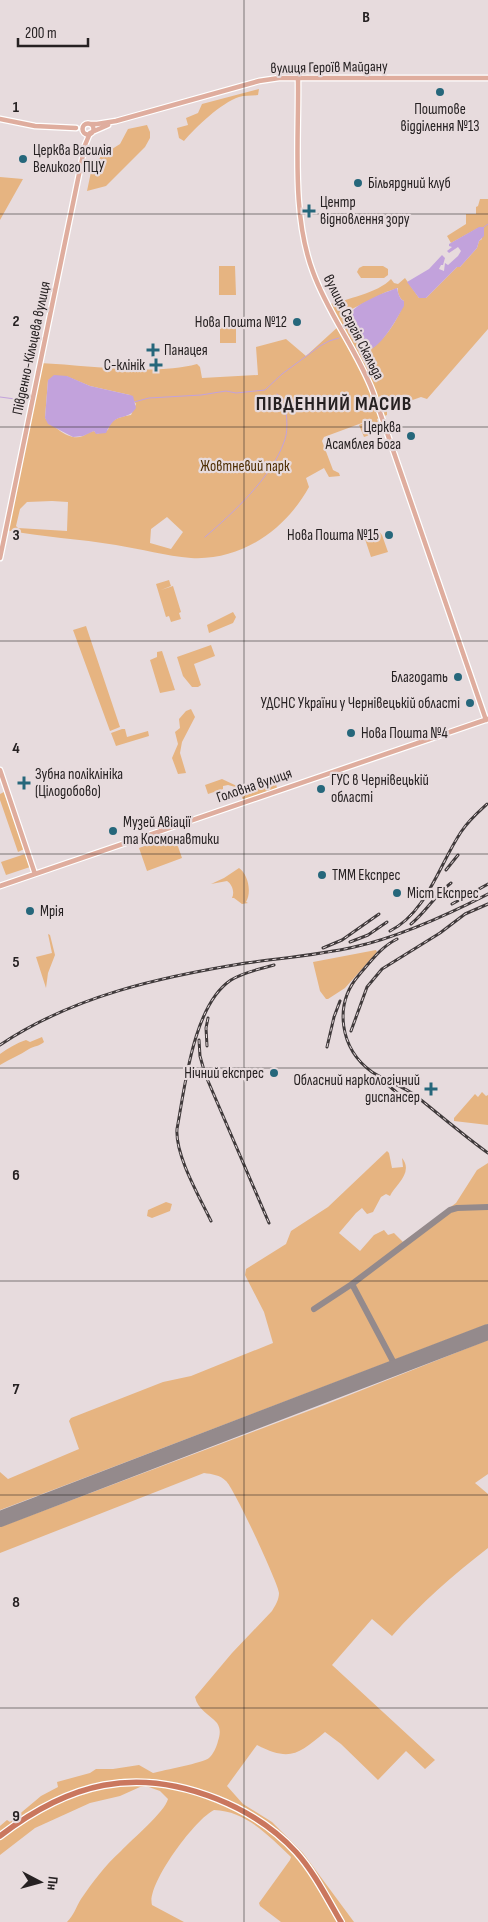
<svg xmlns="http://www.w3.org/2000/svg" width="488" height="1922" font-family="'Sofia Sans Condensed',sans-serif">
<style>
.green{fill:#e6b481;fill-rule:evenodd}
.water{fill:#c2a2dc}
.lines{fill:none;stroke-linecap:round;stroke-linejoin:round}
.stream{stroke:#c2a2dc;stroke-width:1}
.taxiway{stroke:#948a8c;stroke-width:6}
.runway{stroke:#948a8c;stroke-width:16}
.major-casing{stroke:#fff;stroke-width:7}
.highway-casing{stroke:#fff;stroke-width:8}
.major{stroke:#dfad9e;stroke-width:4.5}
.highway{stroke:#ca775e;stroke-width:5.5}
.rail-casing{stroke:#403a3b;stroke-width:3}
.rail{stroke:#e7dbdd;stroke-width:1;stroke-dasharray:4;stroke-linecap:butt}
.grid{fill:none;stroke:#262122;stroke-width:1;stroke-opacity:0.55}
.poi-dot{fill:#26677b;stroke:#e7dbdd;stroke-width:2}
.labels{text-anchor:middle;stroke-width:4.5;stroke-linejoin:round;paint-order:stroke}
.street-label{font-size:15px;fill:#262122;stroke:#e7dbdd}
.poi-label{font-size:15px;fill:#262122;stroke:#e7dbdd;text-anchor:start}
.park-label{font-size:15px;fill:#4c2c01;stroke:#e7dbdd}
.district-label{font-size:20px;font-weight:bold;letter-spacing:1px;fill:#262122;stroke:#e7dbdd}
.grid-label{font-size:16px;text-anchor:middle;font-weight:bold;fill:#262122;stroke:#e7dbdd;stroke-width:4.5;stroke-linejoin:round;paint-order:stroke}
</style>
<rect width="100%" height="100%" fill="#e7dbdd"/>
<path class="green" d="M 259,89 L 258,95 C 252,96 245,95 239,97 C 221,103 196,127 184,141 L 179,138 L 177,128 L 188,125 L 186,118 L 198,113 L 202,104 Z
M 147,125 L 150,132 L 150,138 L 145,147 L 106,186 L 87,191 L 91,172 L 101,156 L 120,144 L 128,129 Z
M 0,177 L 23,179 L 0,220 Z
M 480,199 L 488,199 L 488,329 L 427,399 L 421,397 L 387,409 L 387,415 L 377,419 L 381,431 L 364,437 L 359,425 L 370,420 L 324,437 L 322,441 L 333,470 L 339,473 L 340,476 L 329,477 L 324,468 L 306,478 L 309,487 C 286,529 242,561 191,558 C 166,556 141,549 116,545 C 80,539 42,537 6,530 L 40,363 C 86,365 154,376 197,364 L 200,367 L 202,378 L 258,375 L 256,347 L 286,339 L 306,356 L 340,325 L 328,305 C 346,299 378,293 391,279 L 394,283 L 398,284 L 405,278 L 419,298 L 426,298 L 457,267 L 460,267 L 477,248 L 479,241 L 482,239 L 478,228 L 451,243 L 447,236 L 466,224 L 466,214 L 476,214 L 476,207 L 478,206 ZM 398,288 C 397,293 400,299 404,301 C 401,316 380,349 364,351 L 349,324 L 352,309 L 386,292 ZM 66,376 L 90,386 L 130,395 L 136,404 L 131,415 C 121,417 111,418 108,430 L 97,434 L 94,431 C 89,432 87,434 83,436 C 69,442 54,426 45,418 L 48,380 ZM 52,501 L 68,502 L 67,531 L 18,528 L 16,526 L 20,509 L 27,502 ZM 167,517 L 183,532 L 171,549 L 150,543 L 151,529 Z
M 219,266 L 235,266 L 236,295 L 219,295 Z
M 363,266 L 383,266 L 388,269 L 388,275 L 384,278 L 361,278 L 357,272 L 359,268 Z
M 220,321 L 236,321 L 236,343 L 220,343 Z
M 377,529 L 382,535 L 388,552 L 371,557 L 363,533 Z
M 169,580 L 171,586 L 161,590 L 173,586 L 181,612 L 179,613 L 181,619 L 171,622 L 169,616 L 166,617 L 156,584 Z
M 233,612 L 236,617 L 233,623 L 209,633 L 207,625 Z
M 86,626 L 120,727 L 110,731 L 73,630 Z
M 211,645 L 215,656 L 194,664 L 201,685 L 198,687 L 192,687 L 183,676 L 177,657 Z
M 162,651 L 175,690 L 160,693 L 150,660 L 157,657 L 157,652 Z
M 191,709 L 195,717 L 182,742 L 180,753 L 186,773 L 178,774 L 172,758 L 178,744 L 175,732 L 180,728 L 179,719 L 186,711 Z
M 122,729 L 125,729 L 127,737 L 148,731 L 149,736 L 116,746 L 111,733 Z
M 274,776 L 277,788 L 243,800 L 239,788 L 228,785 L 223,786 L 223,789 L 208,794 L 205,785 L 222,779 L 239,787 Z
M 4,792 L 24,849 L 18,852 L 0,800 L 0,794 Z
M 174,835 L 182,858 L 147,871 L 139,848 Z
M 25,854 L 30,867 L 6,875 L 1,862 Z
M 239,868 C 248,874 252,892 246,902 L 248,903 L 242,904 L 234,898 L 232,898 C 235,892 232,884 227,881 L 211,884 L 224,878 Z
M 48,934 L 50,935 L 55,955 L 48,973 L 46,988 L 36,957 L 52,953 Z
M 376,950 L 377,952 L 345,988 L 328,999 L 326,999 L 320,991 L 313,962 Z
M 42,1037 L 44,1042 C 40,1046 34,1046 29,1049 C 20,1055 10,1059 0,1065 L 0,1054 C 8,1048 17,1043 26,1040 L 30,1042 Z
M 482,1092 L 486,1096 L 488,1095 L 488,1125 L 454,1121 L 454,1118 L 475,1094 L 478,1097 Z
M 387,1151 L 389,1153 L 392,1168 L 403,1167 L 402,1158 C 414,1173 395,1185 390,1196 L 386,1194 L 381,1197 L 373,1212 L 367,1214 L 362,1208 L 356,1213 L 339,1233 L 360,1251 L 374,1235 L 384,1230 L 388,1235 L 394,1233 L 403,1242 L 456,1203 L 477,1170 L 488,1163 L 488,1324 L 0,1510 L 0,1472 L 8,1479 L 79,1449 L 69,1421 L 71,1418 L 163,1382 L 191,1376 L 273,1343 L 264,1312 L 245,1275 L 246,1269 L 286,1244 L 291,1231 L 328,1207 Z
M 166,1202 L 172,1204 L 170,1211 L 152,1218 L 147,1216 L 148,1210 Z
M 488,1340 L 488,1474 L 475,1483 L 488,1494 L 488,1548 C 453,1575 421,1603 392,1636 L 372,1619 L 332,1665 L 435,1760 L 425,1769 L 406,1751 L 378,1780 L 341,1744 L 325,1732 C 299,1754 290,1762 257,1745 L 227,1786 L 243,1804 L 272,1822 L 303,1853 L 354,1922 L 281,1922 L 260,1906 L 259,1903 L 290,1860 L 291,1857 C 269,1836 246,1811 214,1810 C 195,1819 146,1885 152,1905 L 184,1922 L 67,1922 C 74,1915 76,1907 81,1899 C 92,1883 106,1864 121,1851 C 131,1840 165,1812 168,1799 L 160,1791 L 146,1786 L 140,1787 L 120,1796 L 90,1803 L 35,1828 L 0,1855 L 0,1826 L 7,1820 L 10,1822 L 41,1796 L 58,1787 L 57,1782 L 90,1773 L 96,1769 L 113,1769 L 139,1765 L 153,1773 C 164,1770 203,1763 209,1758 C 213,1755 217,1746 218,1741 C 220,1735 221,1729 217,1723 C 209,1714 198,1710 195,1697 L 232,1653 L 272,1611 C 275,1606 279,1600 279,1593 C 279,1585 234,1488 226,1481 C 220,1475 212,1474 204,1473 L 0,1553 L 0,1527 L 327,1404 Z"/>
<path class="water" d="M 479,227 L 484,227 L 484,236 L 479,241 L 477,248 L 460,267 L 457,267 L 426,298 L 419,298 L 407,282 L 429,269 L 442,255 L 445,258 L 443,265 L 441,265 L 439,269 L 444,271 L 445,263 L 448,265 L 458,256 L 461,251 L 458,247 L 449,253 L 447,251 L 452,247 L 449,246 L 449,244 Z
M 397,288 C 398,292 399,299 404,301 L 404,306 C 397,318 379,353 363,351 C 358,342 347,329 348,318 C 350,305 386,292 397,288 Z
M 54,375 L 67,376 L 90,386 L 130,395 L 133,396 L 136,408 C 126,423 117,409 106,433 L 96,434 L 94,431 L 83,436 L 73,437 L 48,424 L 45,418 L 48,380 Z"/>
<g class="lines">
<path class="stream" d="M 484,227 L 488,224
M 277,394 L 285,401 L 286,408
M 0,397 L 15,399
M 134,402 L 149,398 L 201,395 L 226,391 L 236,393 L 265,390 L 282,374 L 320,346 L 329,341 L 339,338
M 205,537 C 233,513 272,477 284,442 C 288,433 287,420 286,411"/>
<path class="taxiway" d="M 352,1284 L 396,1367
M 314,1309 L 352,1284 L 450,1210 L 457,1208 L 488,1207"/>
<path class="runway" d="M 0,1519 L 488,1332"/>
<defs>
<path id="major" d="M 298,79 C 299,140 291,214 313,272 C 328,314 357,350 373,392 L 486,720
M 0,119 L 35,126 L 76,128
M82.5 129a5.5 5.5 0 1 1 11 0a5.5 5.5 0 1 1-11 0Z
M 90,124 L 97,124 L 116,121 L 259,81 L 279,78 L 488,78
M 92,132 L 108,125
M 0,558 L 85,145 L 90,133
M 0,770 L 35,874
M 0,886 L 488,719"/>
<path id="highway" d="M 0,1836 C 69,1783 135,1766 217,1799 C 247,1811 274,1828 296,1852 C 314,1872 327,1898 341,1922"/>
</defs>
<use href="#major" class="major-casing"/>
<use href="#highway" class="highway-casing"/>
<use href="#major" class="major"/>
<use href="#highway" class="highway"/>
<defs>
<path id="rail" d="M 446,870 L 458,855
M 452,904 L 488,884
M 411,924 C 426,912 435,895 451,883
M 390,931 C 427,912 439,865 461,832 C 468,821 477,813 487,804
M 397,939 C 381,947 371,961 359,975 C 333,1005 340,1049 372,1072 C 386,1081 403,1086 416,1096 C 440,1115 463,1135 488,1153
M 350,942 L 368,935 L 387,922
M 323,948 L 342,940 L 379,914
M 351,1031 L 367,987 L 382,969 L 440,933 L 465,914 L 488,904
M 199,1040 L 200,1056 L 205,1074 L 269,1223
M 0,1045 C 73,996 160,977 246,963 C 282,958 319,955 354,947 C 399,937 447,915 488,894
M 207,1046 L 206,1028 L 208,1018
M 327,1047 L 334,1017 L 340,1001
M 388,1085 L 402,1097
M 211,1221 C 199,1196 175,1155 177,1129 C 185,1087 193,1005 231,980 C 244,972 260,969 274,965"/>
</defs>
<use href="#rail" class="rail-casing"/>
<use href="#rail" class="rail"/>
</g>
<path class="grid" d="M 244,0 L 244,1922M 0,214 L 488,214M 0,427 L 488,427M 0,641 L 488,641M 0,854 L 488,854M 0,1068 L 488,1068M 0,1281 L 488,1281M 0,1495 L 488,1495M 0,1708 L 488,1708"/>
<g class="poi-dot">
<circle cx="440" cy="92" r="5"/>
<circle cx="23" cy="159" r="5"/>
<circle cx="358" cy="183" r="5"/>
<path d="M306.5 203.5h5v5h5v5h-5v5h-5v-5h-5v-5h5z"/>
<circle cx="297" cy="322" r="5"/>
<path d="M150.5 342.5h5v5h5v5h-5v5h-5v-5h-5v-5h5z"/>
<path d="M153.5 357.5h5v5h5v5h-5v5h-5v-5h-5v-5h5z"/>
<circle cx="411" cy="436" r="5"/>
<circle cx="389" cy="535" r="5"/>
<circle cx="458" cy="677" r="5"/>
<circle cx="470" cy="703" r="5"/>
<circle cx="351" cy="733" r="5"/>
<path d="M21.5 775.5h5v5h5v5h-5v5h-5v-5h-5v-5h5z"/>
<circle cx="321" cy="789" r="5"/>
<circle cx="113" cy="831" r="5"/>
<circle cx="322" cy="875" r="5"/>
<circle cx="397" cy="893" r="5"/>
<circle cx="30" cy="911" r="5"/>
<circle cx="274" cy="1073" r="5"/>
<path d="M428.5 1081.5h5v5h5v5h-5v5h-5v-5h-5v-5h5z"/>
</g>
<g class="labels">
<g class="street-label">
<text transform="translate(329 67) rotate(-1)" y="5">вулиця Героїв Майдану</text>
<text transform="translate(354 327) rotate(63)" y="5">вулиця Сергія Скальда</text>
<text transform="translate(31 348) rotate(-78)" y="5">Південно-Кільцева вулиця</text>
<text transform="translate(254 785) rotate(-19)" y="5">Головна вулиця</text>
</g>
<g class="poi-label">
<text x="440" y="114" text-anchor="middle">Поштове<tspan x="440" dy="17">відділення №13</tspan></text>
<text x="33" y="155">Церква Василія<tspan x="33" dy="17">Великого ПЦУ</tspan></text>
<text x="368" y="188">Більярдний клуб</text>
<text x="320" y="207">Центр<tspan x="320" dy="17">відновлення зору</tspan></text>
<text x="287" y="327" text-anchor="end">Нова Пошта №12</text>
<text x="164" y="355">Панацея</text>
<text x="145" y="370" text-anchor="end">С-клінік</text>
<text x="401" y="432" text-anchor="end">Церква<tspan x="401" dy="17">Асамблея Бога</tspan></text>
<text x="379" y="540" text-anchor="end">Нова Пошта №15</text>
<text x="448" y="682" text-anchor="end">Благодать</text>
<text x="460" y="708" text-anchor="end">УДСНС України у Чернівецькій області</text>
<text x="361" y="738">Нова Пошта №4</text>
<text x="35" y="779">Зубна поліклініка<tspan x="35" dy="17">(Цілодобово)</tspan></text>
<text x="331" y="785">ГУС в Чернівецькій<tspan x="331" dy="17">області</tspan></text>
<text x="123" y="827">Музей Авіації<tspan x="123" dy="17">та Космонавтики</tspan></text>
<text x="332" y="880">ТММ Експрес</text>
<text x="407" y="898">Міст Експрес</text>
<text x="40" y="916">Мрія</text>
<text x="264" y="1078" text-anchor="end">Нічний експрес</text>
<text x="420" y="1085" text-anchor="end">Обласний наркологічний<tspan x="420" dy="17">диспансер</tspan></text>
</g>
<g class="park-label">
<text x="245" y="471">Жовтневий парк</text>
</g>
<g class="district-label">
<text x="334" y="410">ПІВДЕННИЙ МАСИВ</text>
</g>
</g>
<g class="grid-label">
<text x="366" y="22">B</text>
<text x="16" y="112">1</text>
<text x="16" y="326">2</text>
<text x="16" y="540">3</text>
<text x="16" y="753">4</text>
<text x="16" y="967">5</text>
<text x="16" y="1180">6</text>
<text x="16" y="1394">7</text>
<text x="16" y="1607">8</text>
<text x="16" y="1821">9</text>
</g>
<g transform="translate(40 1882) rotate(96)" stroke="#e7dbdd" stroke-width="4" paint-order="stroke">
<path d="M0-4L9 19L0 12L-9 19Z" fill="#262122"/>
<text y="-8" font-size="14" font-weight="bold" text-anchor="middle" fill="#262122">Пн</text>
</g>
<path d="M18 38v8h70v-8" fill="none" stroke="#262122" stroke-width="2.5"/>
<text x="25" y="38" font-size="15" fill="#262122" stroke="#e7dbdd" stroke-width="4" paint-order="stroke">200 m</text>
</svg>
